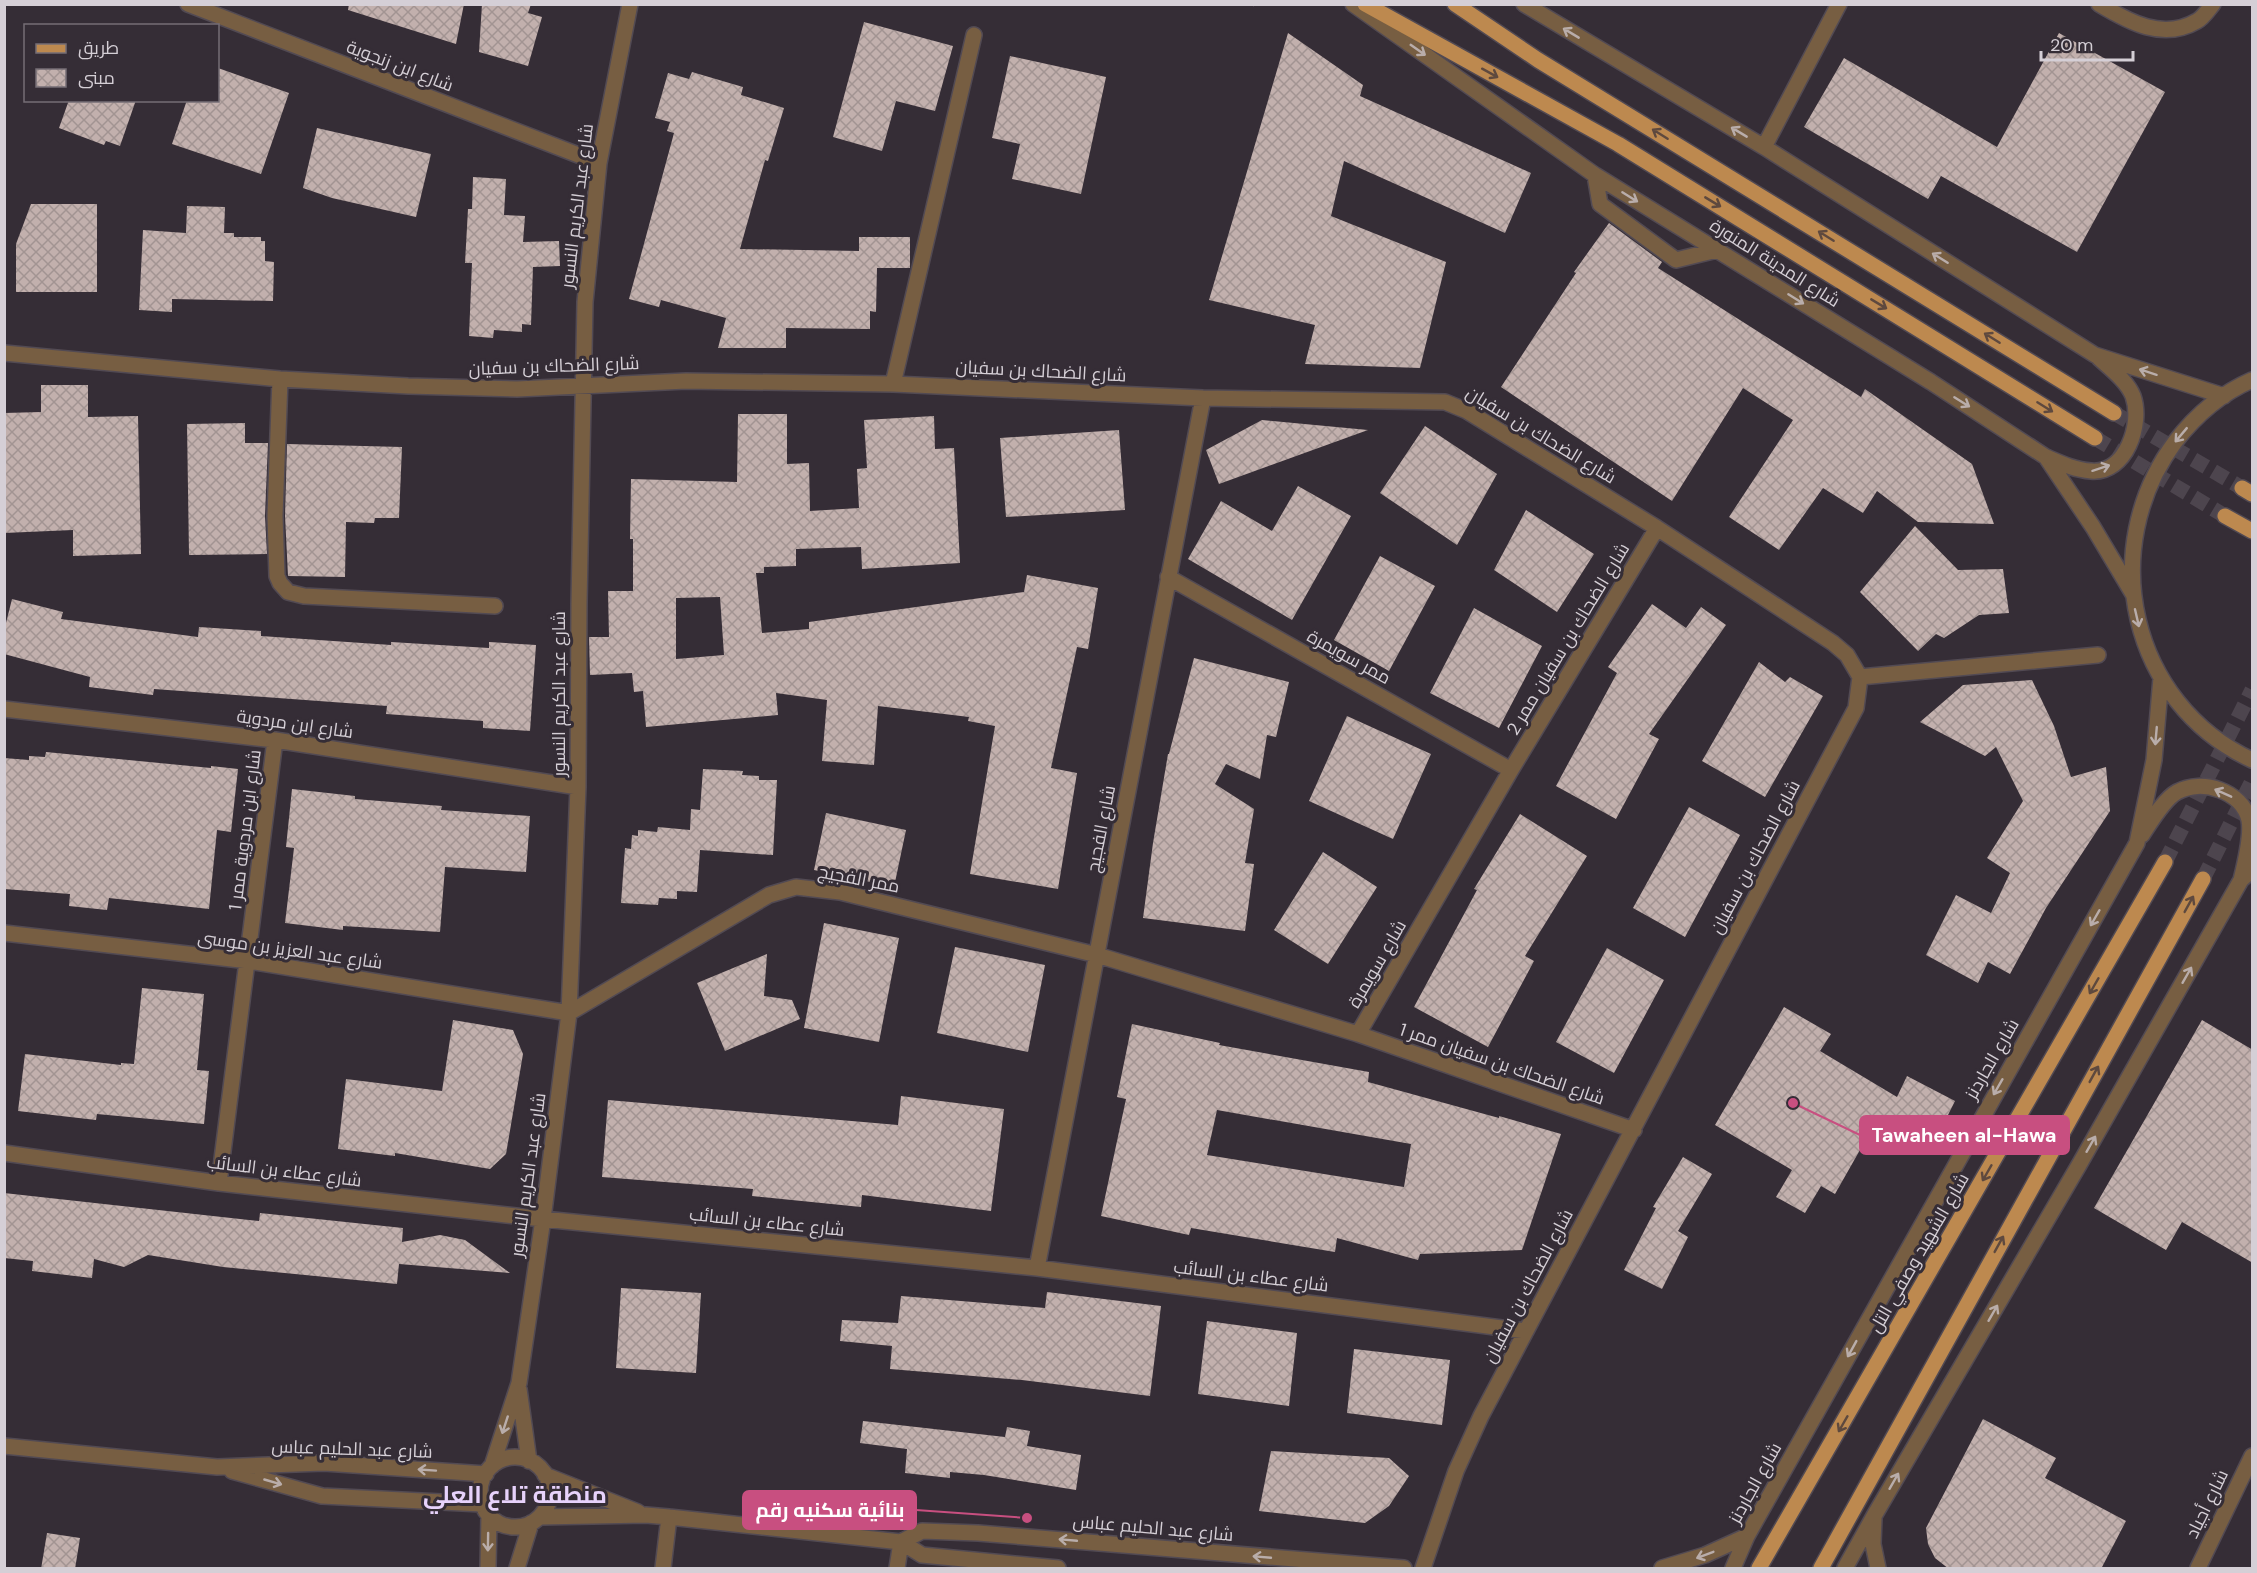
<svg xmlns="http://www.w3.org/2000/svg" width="2257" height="1573" font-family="'DM Sans',Cairo,sans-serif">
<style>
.building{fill:url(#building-cross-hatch);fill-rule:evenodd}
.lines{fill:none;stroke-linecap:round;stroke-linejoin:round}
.major-tunnel{stroke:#4d454e;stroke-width:15;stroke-dasharray:15 8;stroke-linecap:butt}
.minor-casing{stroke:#524a53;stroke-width:18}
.major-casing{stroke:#524a53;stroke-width:18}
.path{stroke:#706971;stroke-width:4;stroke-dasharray:1.5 4.5;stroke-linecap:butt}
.minor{stroke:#775e42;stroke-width:15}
.major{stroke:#bd894f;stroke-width:15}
.oneway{stroke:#b9adaa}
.oneway2{stroke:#5e493e}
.labels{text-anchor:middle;stroke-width:6;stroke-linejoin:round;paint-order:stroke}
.street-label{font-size:18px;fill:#d5cfd6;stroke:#352d36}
.district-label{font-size:24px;font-weight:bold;fill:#e7d2fb;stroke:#352d36}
.leader{fill:none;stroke:#c84f80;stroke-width:2}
.callout-dot{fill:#c84f80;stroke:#352d36;stroke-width:2}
.callout{fill:#c84f80;stroke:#c84f80;stroke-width:2}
.callout-label{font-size:20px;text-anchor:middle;font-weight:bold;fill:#fff}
</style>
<defs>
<pattern id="building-cross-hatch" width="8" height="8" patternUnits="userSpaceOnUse" patternTransform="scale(1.5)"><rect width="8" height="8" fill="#c2b0ad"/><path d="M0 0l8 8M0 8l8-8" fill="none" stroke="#a29492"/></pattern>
</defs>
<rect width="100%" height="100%" fill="#352d36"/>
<path class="building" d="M 349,4 L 464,4 L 456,44 L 348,10 Z
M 482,4 L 531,4 L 528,13 L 542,17 L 528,66 L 479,52 Z
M 864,22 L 953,46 L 935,111 L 896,101 L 882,151 L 833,137 Z
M 1288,33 L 1363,85 L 1360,96 L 1531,173 L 1505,233 L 1344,161 L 1331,216 L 1446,262 L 1420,368 L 1305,364 L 1315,325 L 1209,300 Z
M 2059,33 L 2165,92 L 2077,252 L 1941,176 L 1928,199 L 1804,127 L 1844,58 L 1997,147 Z
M 1010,56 L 1106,77 L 1081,194 L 1012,179 L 1020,144 L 992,138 Z
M 218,68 L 289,93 L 261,174 L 172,144 L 187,100 L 218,100 Z
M 692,72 L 743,87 L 741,95 L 784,108 L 768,161 L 765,160 L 740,249 L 859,251 L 859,237 L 910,237 L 910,268 L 877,268 L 876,312 L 870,311 L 870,329 L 786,328 L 786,348 L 718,348 L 726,318 L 661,300 L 659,307 L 629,299 L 674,133 L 667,131 L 670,122 L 655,118 L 668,73 L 689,79 Z
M 69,100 L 136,100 L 120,146 L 106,141 L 104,145 L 59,128 Z
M 317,128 L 431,154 L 416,217 L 332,198 L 303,188 Z
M 473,177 L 506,179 L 504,215 L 525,216 L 523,242 L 559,241 L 560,266 L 533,267 L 531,325 L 522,324 L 522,332 L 494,330 L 493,338 L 469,336 L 472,263 L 465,263 L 468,209 L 472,209 Z
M 31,204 L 97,204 L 97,292 L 16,292 L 16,244 Z
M 187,206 L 225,207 L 224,233 L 234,233 L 234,237 L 261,237 L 261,241 L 265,241 L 265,261 L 274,262 L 273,301 L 172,299 L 172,312 L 139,310 L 143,230 L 186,233 Z
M 1609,223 L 1662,262 L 1658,268 L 1861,397 L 1865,389 L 1972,464 L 1994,524 L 1918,522 L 1877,491 L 1863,513 L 1823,488 L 1779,550 L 1729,517 L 1793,420 L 1743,388 L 1672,501 L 1501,387 L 1576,273 L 1574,272 Z
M 41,385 L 88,385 L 88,417 L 138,416 L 141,554 L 73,556 L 73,530 L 4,533 L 4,413 L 41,412 Z
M 738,414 L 787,414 L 787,464 L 809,463 L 810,511 L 859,508 L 857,469 L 867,468 L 864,420 L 934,416 L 935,449 L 954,448 L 960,563 L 862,569 L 861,547 L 796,549 L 796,566 L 764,567 L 764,573 L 756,573 L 762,633 L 809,629 L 809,622 L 1024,592 L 1027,575 L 1098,588 L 1088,649 L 1077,647 L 1051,768 L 1077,773 L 1058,889 L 970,874 L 995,726 L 968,721 L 969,717 L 878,706 L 874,765 L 822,761 L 827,700 L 776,693 L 778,715 L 646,727 L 643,691 L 634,692 L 632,673 L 590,675 L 589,637 L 609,637 L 608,591 L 633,591 L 633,539 L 630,539 L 631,479 L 737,482 ZM 720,597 L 724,655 L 676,659 L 676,598 Z
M 1262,420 L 1368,430 L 1219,484 L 1206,450 Z
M 245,423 L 245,443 L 268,443 L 265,516 L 267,554 L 189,555 L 187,424 Z
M 1425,426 L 1497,474 L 1457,545 L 1380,493 Z
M 1119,430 L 1125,510 L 1006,517 L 1000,438 Z
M 287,444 L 402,447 L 399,518 L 375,518 L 374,523 L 346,522 L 345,577 L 288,576 L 285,516 Z
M 1298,486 L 1351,516 L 1292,620 L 1188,559 L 1221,501 L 1272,531 Z
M 1526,510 L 1594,554 L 1557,612 L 1494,570 Z
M 1915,526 L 1958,570 L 2003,569 L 2009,613 L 1979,615 L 1944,638 L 1936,634 L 1918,651 L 1860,592 Z
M 1380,556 L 1435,586 L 1389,671 L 1334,640 Z
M 12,599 L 63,612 L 61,619 L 198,637 L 199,627 L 261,631 L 261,636 L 391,645 L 391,642 L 489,648 L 489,642 L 536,645 L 530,731 L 483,728 L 483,721 L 386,714 L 387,706 L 154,689 L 153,695 L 89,687 L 90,677 L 4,654 L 4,631 Z
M 1652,604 L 1686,628 L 1701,607 L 1726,625 L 1649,734 L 1659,739 L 1616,819 L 1556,786 L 1617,673 L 1608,667 Z
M 1474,608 L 1542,646 L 1499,728 L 1430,693 Z
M 1194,658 L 1289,682 L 1276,737 L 1267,735 L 1260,779 L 1226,764 L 1215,784 L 1254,809 L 1245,863 L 1254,864 L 1245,931 L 1143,918 L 1153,843 L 1168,754 L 1169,754 Z
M 1759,662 L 1785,682 L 1790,677 L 1823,696 L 1765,797 L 1702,761 Z
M 2032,680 L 2054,726 L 2071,777 L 2106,767 L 2110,811 L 2046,908 L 2010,974 L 1988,962 L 1978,983 L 1926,955 L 1956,895 L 1991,913 L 2010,873 L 1987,858 L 2023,801 L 1996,747 L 1985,756 L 1920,722 L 1963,685 Z
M 1347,716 L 1431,754 L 1393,839 L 1309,801 Z
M 46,752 L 211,768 L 211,766 L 238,769 L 231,832 L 217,830 L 209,909 L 109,898 L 107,910 L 69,906 L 70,894 L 4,889 L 4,758 L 29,760 L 29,756 L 45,757 Z
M 703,769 L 743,771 L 742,775 L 759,776 L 759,780 L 777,780 L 773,855 L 700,850 L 697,892 L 677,891 L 677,899 L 659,898 L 658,905 L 621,903 L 625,848 L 631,849 L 632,835 L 638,836 L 638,830 L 657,832 L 658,827 L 690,830 L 691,809 L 700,810 Z
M 292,789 L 355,796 L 355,799 L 442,806 L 441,810 L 530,816 L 526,872 L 445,867 L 440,932 L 343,926 L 343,930 L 285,923 L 294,848 L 286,847 Z
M 1689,807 L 1740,835 L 1685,937 L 1633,908 Z
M 826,813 L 906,830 L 894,887 L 814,870 Z
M 1520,814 L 1587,856 L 1525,956 L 1534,961 L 1488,1047 L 1414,1007 L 1477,890 L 1474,889 Z
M 1323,852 L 1377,887 L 1328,964 L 1274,930 Z
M 824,923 L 899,938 L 879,1042 L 804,1028 Z
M 955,947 L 1045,965 L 1028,1052 L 937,1033 Z
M 1607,948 L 1664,980 L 1614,1073 L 1556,1042 Z
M 767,954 L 764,996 L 792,1000 L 800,1019 L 725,1051 L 697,983 Z
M 142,988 L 204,994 L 197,1070 L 209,1071 L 204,1124 L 97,1114 L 96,1120 L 18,1111 L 25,1054 L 121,1065 L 121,1063 L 134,1064 Z
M 1784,1007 L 1831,1034 L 1820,1051 L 1897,1097 L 1907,1076 L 1955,1101 L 1928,1155 L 1873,1127 L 1835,1194 L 1821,1186 L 1805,1213 L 1776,1197 L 1792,1170 L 1715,1125 Z
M 453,1020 L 513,1030 L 523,1054 L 506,1154 L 490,1169 L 395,1153 L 395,1156 L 338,1149 L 346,1079 L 442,1091 Z
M 2202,1020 L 2253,1050 L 2253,1263 L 2182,1222 L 2166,1250 L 2094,1208 Z
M 1132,1024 L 1220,1043 L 1219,1045 L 1369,1072 L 1368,1082 L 1499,1118 L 1499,1116 L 1561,1134 L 1522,1250 L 1420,1254 L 1418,1260 L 1337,1238 L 1335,1252 L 1191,1228 L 1189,1235 L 1101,1216 L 1126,1099 L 1117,1097 ZM 1217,1110 L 1411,1144 L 1404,1187 L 1207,1155 Z
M 901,1096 L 1004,1109 L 991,1211 L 862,1195 L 861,1207 L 752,1196 L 753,1189 L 602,1177 L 608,1100 L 898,1125 Z
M 1683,1157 L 1712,1174 L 1678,1231 L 1688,1237 L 1662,1289 L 1624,1270 L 1656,1208 L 1653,1207 Z
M 4,1193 L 259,1221 L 260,1213 L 403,1228 L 402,1242 L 440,1235 L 465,1240 L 510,1273 L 399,1264 L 397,1284 L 223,1267 L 148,1255 L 124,1267 L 94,1259 L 92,1278 L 32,1271 L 33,1261 L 4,1258 Z
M 621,1288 L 701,1293 L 696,1373 L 616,1368 Z
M 1047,1292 L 1161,1306 L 1150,1396 L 1022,1380 L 890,1369 L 892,1346 L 840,1341 L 842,1320 L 898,1323 L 901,1296 L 1045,1308 Z
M 1207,1321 L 1297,1333 L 1289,1406 L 1198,1394 Z
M 1354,1349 L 1450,1360 L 1442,1425 L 1347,1413 Z
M 1983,1419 L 2056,1458 L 2045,1478 L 2126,1521 L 2101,1569 L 1949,1569 L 1935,1558 L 1928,1544 L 1926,1528 Z
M 863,1421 L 1005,1437 L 1007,1427 L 1030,1431 L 1027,1446 L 1081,1455 L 1076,1490 L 984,1475 L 950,1472 L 950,1478 L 905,1473 L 907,1449 L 860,1443 Z
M 1271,1451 L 1389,1458 L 1409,1476 L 1389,1506 L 1365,1523 L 1259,1511 Z
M 47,1533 L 80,1538 L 75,1569 L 41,1569 Z"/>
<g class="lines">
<path class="major-tunnel" d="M 2114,413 L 2242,488
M 2095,438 L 2225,516
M 2165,862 L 2252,690
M 2203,879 L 2252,781"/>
<defs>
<path id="minor" d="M 188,4 L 599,163
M 1353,4 L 1595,175 L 1931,382 L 2046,457 L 2093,527 L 2133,594
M 1524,4 L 1764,147 L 2095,355 L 2224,396
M 2099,4 C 2129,22 2163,41 2197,21 C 2203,18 2208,10 2213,4
M 1764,147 L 1839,4
M 1595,175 L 1600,204 L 1676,260 L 1717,250
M 4,353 L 280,379 L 408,386 L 517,389 L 686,381 L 893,384 L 1203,398 L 1445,402 L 1467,411 L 1657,528 L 1833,643 L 1847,655 L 1860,677 L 1856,708 L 1481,1416 L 1456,1471 L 1423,1568
M 280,379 L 275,516 L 277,576 L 280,583 L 288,592 L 304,596 L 495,606
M 2252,380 C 2222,393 2195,416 2175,442 C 2096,549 2130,703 2252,760
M 893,384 L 974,35
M 2046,457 C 2060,463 2075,470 2091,471 C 2126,474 2143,424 2133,396 C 2127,381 2111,369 2099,358
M 1168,577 L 1511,770
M 1860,677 L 2098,655
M 4,709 L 275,740 L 578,787
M 2142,835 C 2150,823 2164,799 2177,792 C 2202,778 2242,791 2249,820 C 2252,836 2245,864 2241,880
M 4,933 L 249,961 L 569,1013 L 769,895 L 796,887 L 840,892 L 1097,955 L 1358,1034 L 1511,770 L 1657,528
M 1358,1034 L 1634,1130
M 4,1153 L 219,1183 L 543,1219 L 1037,1268 L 1526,1331
M 219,1183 L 275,740
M 1037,1268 L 1203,398
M 519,1389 L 529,1461
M 4,1446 L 217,1467 L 324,1463 L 486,1474
M480 1492a35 35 0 1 1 70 0a35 35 0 1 1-70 0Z
M 492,1466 L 519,1383 L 543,1219 L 569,1013 L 578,787 L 579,603 L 585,302 L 599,163 L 630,4
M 232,1471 L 322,1496 L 482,1504
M 545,1475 L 638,1512
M 540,1517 L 646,1515 L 669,1517 L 901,1542 L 922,1555 L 1058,1568
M 1874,1518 L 1873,1544 L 1878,1568
M 901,1542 L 922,1531 L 978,1533 L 1404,1568
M 488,1568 L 489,1515
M 517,1568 L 531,1523
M 663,1568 L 669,1517
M 897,1568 L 901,1542
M 1662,1568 L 1705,1555 L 1747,1536
M 1733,1568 L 1747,1536 L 2137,843 L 2154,760 L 2161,678
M 1845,1568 L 1874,1516 L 2079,1165 L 2241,880 L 2252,870
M 2198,1568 L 2252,1456"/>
<path id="major" d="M 1365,4 L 1618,144 L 2095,438
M 1455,4 L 1538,60 L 2114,413
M 2242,488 L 2252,494
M 2225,516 L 2252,531
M 1759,1568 L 2165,862
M 1821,1568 L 2203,879"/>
</defs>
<use href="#minor" class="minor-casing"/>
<use href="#major" class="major-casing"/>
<path class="path" d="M 1254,4 L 1255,5"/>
<use href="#minor" class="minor"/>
<use href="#major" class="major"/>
</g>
<defs><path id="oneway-shaft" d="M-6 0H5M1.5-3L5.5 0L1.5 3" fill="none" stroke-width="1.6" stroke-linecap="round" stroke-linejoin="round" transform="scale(1.5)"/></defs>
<g class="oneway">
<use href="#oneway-shaft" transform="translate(1571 33) rotate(-149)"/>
<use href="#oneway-shaft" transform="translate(1418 50) rotate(35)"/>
<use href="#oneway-shaft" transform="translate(1739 132) rotate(-149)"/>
<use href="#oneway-shaft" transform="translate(1630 197) rotate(32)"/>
<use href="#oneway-shaft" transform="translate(1940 258) rotate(-148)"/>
<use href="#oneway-shaft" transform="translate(1796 299) rotate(32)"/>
<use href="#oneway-shaft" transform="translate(2148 372) rotate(-162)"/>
<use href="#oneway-shaft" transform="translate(1962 402) rotate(32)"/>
<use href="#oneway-shaft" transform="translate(2181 435) rotate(130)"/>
<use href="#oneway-shaft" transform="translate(2101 468) rotate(-18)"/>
<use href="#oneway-shaft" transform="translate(2137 618) rotate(77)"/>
<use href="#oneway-shaft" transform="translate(2156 736) rotate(95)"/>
<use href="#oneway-shaft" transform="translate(2223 793) rotate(-156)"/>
<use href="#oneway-shaft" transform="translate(2095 918) rotate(120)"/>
<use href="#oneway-shaft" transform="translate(2187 975) rotate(-60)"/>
<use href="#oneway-shaft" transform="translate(1998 1087) rotate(120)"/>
<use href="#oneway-shaft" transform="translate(2091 1144) rotate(-60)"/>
<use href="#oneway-shaft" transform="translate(1993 1313) rotate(-60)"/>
<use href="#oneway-shaft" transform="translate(1852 1349) rotate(119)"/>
<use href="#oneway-shaft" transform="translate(505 1425) rotate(108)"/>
<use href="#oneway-shaft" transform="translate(427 1470) rotate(-176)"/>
<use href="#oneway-shaft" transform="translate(1894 1481) rotate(-60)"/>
<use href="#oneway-shaft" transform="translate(273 1482) rotate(16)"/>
<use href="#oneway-shaft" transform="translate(1068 1540) rotate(-175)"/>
<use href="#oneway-shaft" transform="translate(488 1542) rotate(91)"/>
<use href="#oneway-shaft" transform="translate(1705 1555) rotate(159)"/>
<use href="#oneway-shaft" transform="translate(1262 1557) rotate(-175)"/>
</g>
<g class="oneway2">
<use href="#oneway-shaft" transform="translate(1490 73) rotate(29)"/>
<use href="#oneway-shaft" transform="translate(1660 134) rotate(-148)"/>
<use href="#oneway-shaft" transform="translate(1713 202) rotate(31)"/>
<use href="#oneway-shaft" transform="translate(1826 236) rotate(-148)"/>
<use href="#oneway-shaft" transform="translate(1879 304) rotate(31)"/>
<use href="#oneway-shaft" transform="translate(1992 338) rotate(-148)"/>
<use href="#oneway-shaft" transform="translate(2045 407) rotate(32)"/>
<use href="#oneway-shaft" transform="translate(2189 904) rotate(-61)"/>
<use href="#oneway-shaft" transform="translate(2094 986) rotate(120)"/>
<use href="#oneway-shaft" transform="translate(2094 1074) rotate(-61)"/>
<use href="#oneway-shaft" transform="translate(1987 1173) rotate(120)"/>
<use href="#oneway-shaft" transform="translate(1999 1244) rotate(-61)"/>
<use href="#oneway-shaft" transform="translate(1843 1424) rotate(120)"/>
</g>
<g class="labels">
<g class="street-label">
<text transform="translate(400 66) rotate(21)" y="6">شارع ابن زنجوية</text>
<text transform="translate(577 206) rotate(-83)" y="6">شارع عبد الكريم النسور</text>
<text transform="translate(1775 263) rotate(32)" y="6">شارع المدينة المنورة</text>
<text transform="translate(554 366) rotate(-2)" y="6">شارع الضحاك بن سفيان</text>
<text transform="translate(1041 371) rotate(3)" y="6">شارع الضحاك بن سفيان</text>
<text transform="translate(1541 435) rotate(31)" y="6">شارع الضحاك بن سفيان</text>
<text transform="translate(1568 639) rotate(-59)" y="6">شارع الضحاك بن سفيان ممر 2</text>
<text transform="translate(1349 657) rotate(29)" y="6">ممر سويمرة</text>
<text transform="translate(559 694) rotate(-90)" y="6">شارع عبد الكريم النسور</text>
<text transform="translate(295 724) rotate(8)" y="6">شارع ابن مردوية</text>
<text transform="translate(1101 829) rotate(-79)" y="6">شارع الفجيج</text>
<text transform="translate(245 830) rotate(-83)" y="6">شارع ابن مردوية ممر 1</text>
<text transform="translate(1755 857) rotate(-62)" y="6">شارع الضحاك بن سفيان</text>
<text transform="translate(859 879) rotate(11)" y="6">ممر الفجيج</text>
<text transform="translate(290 950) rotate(8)" y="6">شارع عبد العزيز بن موسى</text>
<text transform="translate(1377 964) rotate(-60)" y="6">شارع سويمرة</text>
<text transform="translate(1992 1059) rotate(-60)" y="6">شارع الجاردنز</text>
<text transform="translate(1502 1064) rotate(19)" y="6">شارع الضحاك بن سفيان ممر 1</text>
<text transform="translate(284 1171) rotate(7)" y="6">شارع عطاء بن السائب</text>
<text transform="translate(528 1175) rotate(-82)" y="6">شارع عبد الكريم النسور</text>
<text transform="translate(767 1222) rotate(6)" y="6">شارع عطاء بن السائب</text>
<text transform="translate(1919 1253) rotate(-60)" y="6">شارع الشهيد وصفي التل</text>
<text transform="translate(1251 1276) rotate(7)" y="6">شارع عطاء بن السائب</text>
<text transform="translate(1528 1286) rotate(-62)" y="6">شارع الضحاك بن سفيان</text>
<text transform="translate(352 1449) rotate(2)" y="6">شارع عبد الحليم عباس</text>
<text transform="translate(1755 1483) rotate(-61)" y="6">شارع الجاردنز</text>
<text transform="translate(2207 1504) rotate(-64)" y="6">شارع أجياد</text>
<text transform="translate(1153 1528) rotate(5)" y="6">شارع عبد الحليم عباس</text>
</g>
<g class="district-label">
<text x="515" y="1503">منطقة تلاع العلي</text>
</g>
</g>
<path class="leader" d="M1793 1103L1860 1135M1027 1518L916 1510"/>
<g class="callout-dot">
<circle cx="1793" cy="1103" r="6"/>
<circle cx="1027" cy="1518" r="6"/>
</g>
<g class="callout">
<rect x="1860" y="1116" width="209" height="38" rx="6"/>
<rect x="743" y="1491" width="173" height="38" rx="6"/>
</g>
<g class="callout-label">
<text x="1964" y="1142">Tawaheen al-Hawa</text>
<text x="830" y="1517">بنائية سكنيه رقم</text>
</g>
<rect width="2257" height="1573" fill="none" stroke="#d5cfd6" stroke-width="12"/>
<rect x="24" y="24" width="195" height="78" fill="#352d36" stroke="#756e76" stroke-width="1.5"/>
<rect x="36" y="44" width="30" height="9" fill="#bd894f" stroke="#756e76" stroke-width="1.5"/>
<text x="78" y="54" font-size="18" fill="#d5cfd6">طريق</text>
<rect x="36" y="69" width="30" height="18" fill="url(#building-cross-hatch)" stroke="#756e76" stroke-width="1.5"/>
<text x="78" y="84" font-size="18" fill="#d5cfd6">مبنى</text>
<path d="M2041 51v9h92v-9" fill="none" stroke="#d5cfd6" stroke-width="3"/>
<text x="2050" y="51" font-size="18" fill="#d5cfd6" stroke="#352d36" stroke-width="4.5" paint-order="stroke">20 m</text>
</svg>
